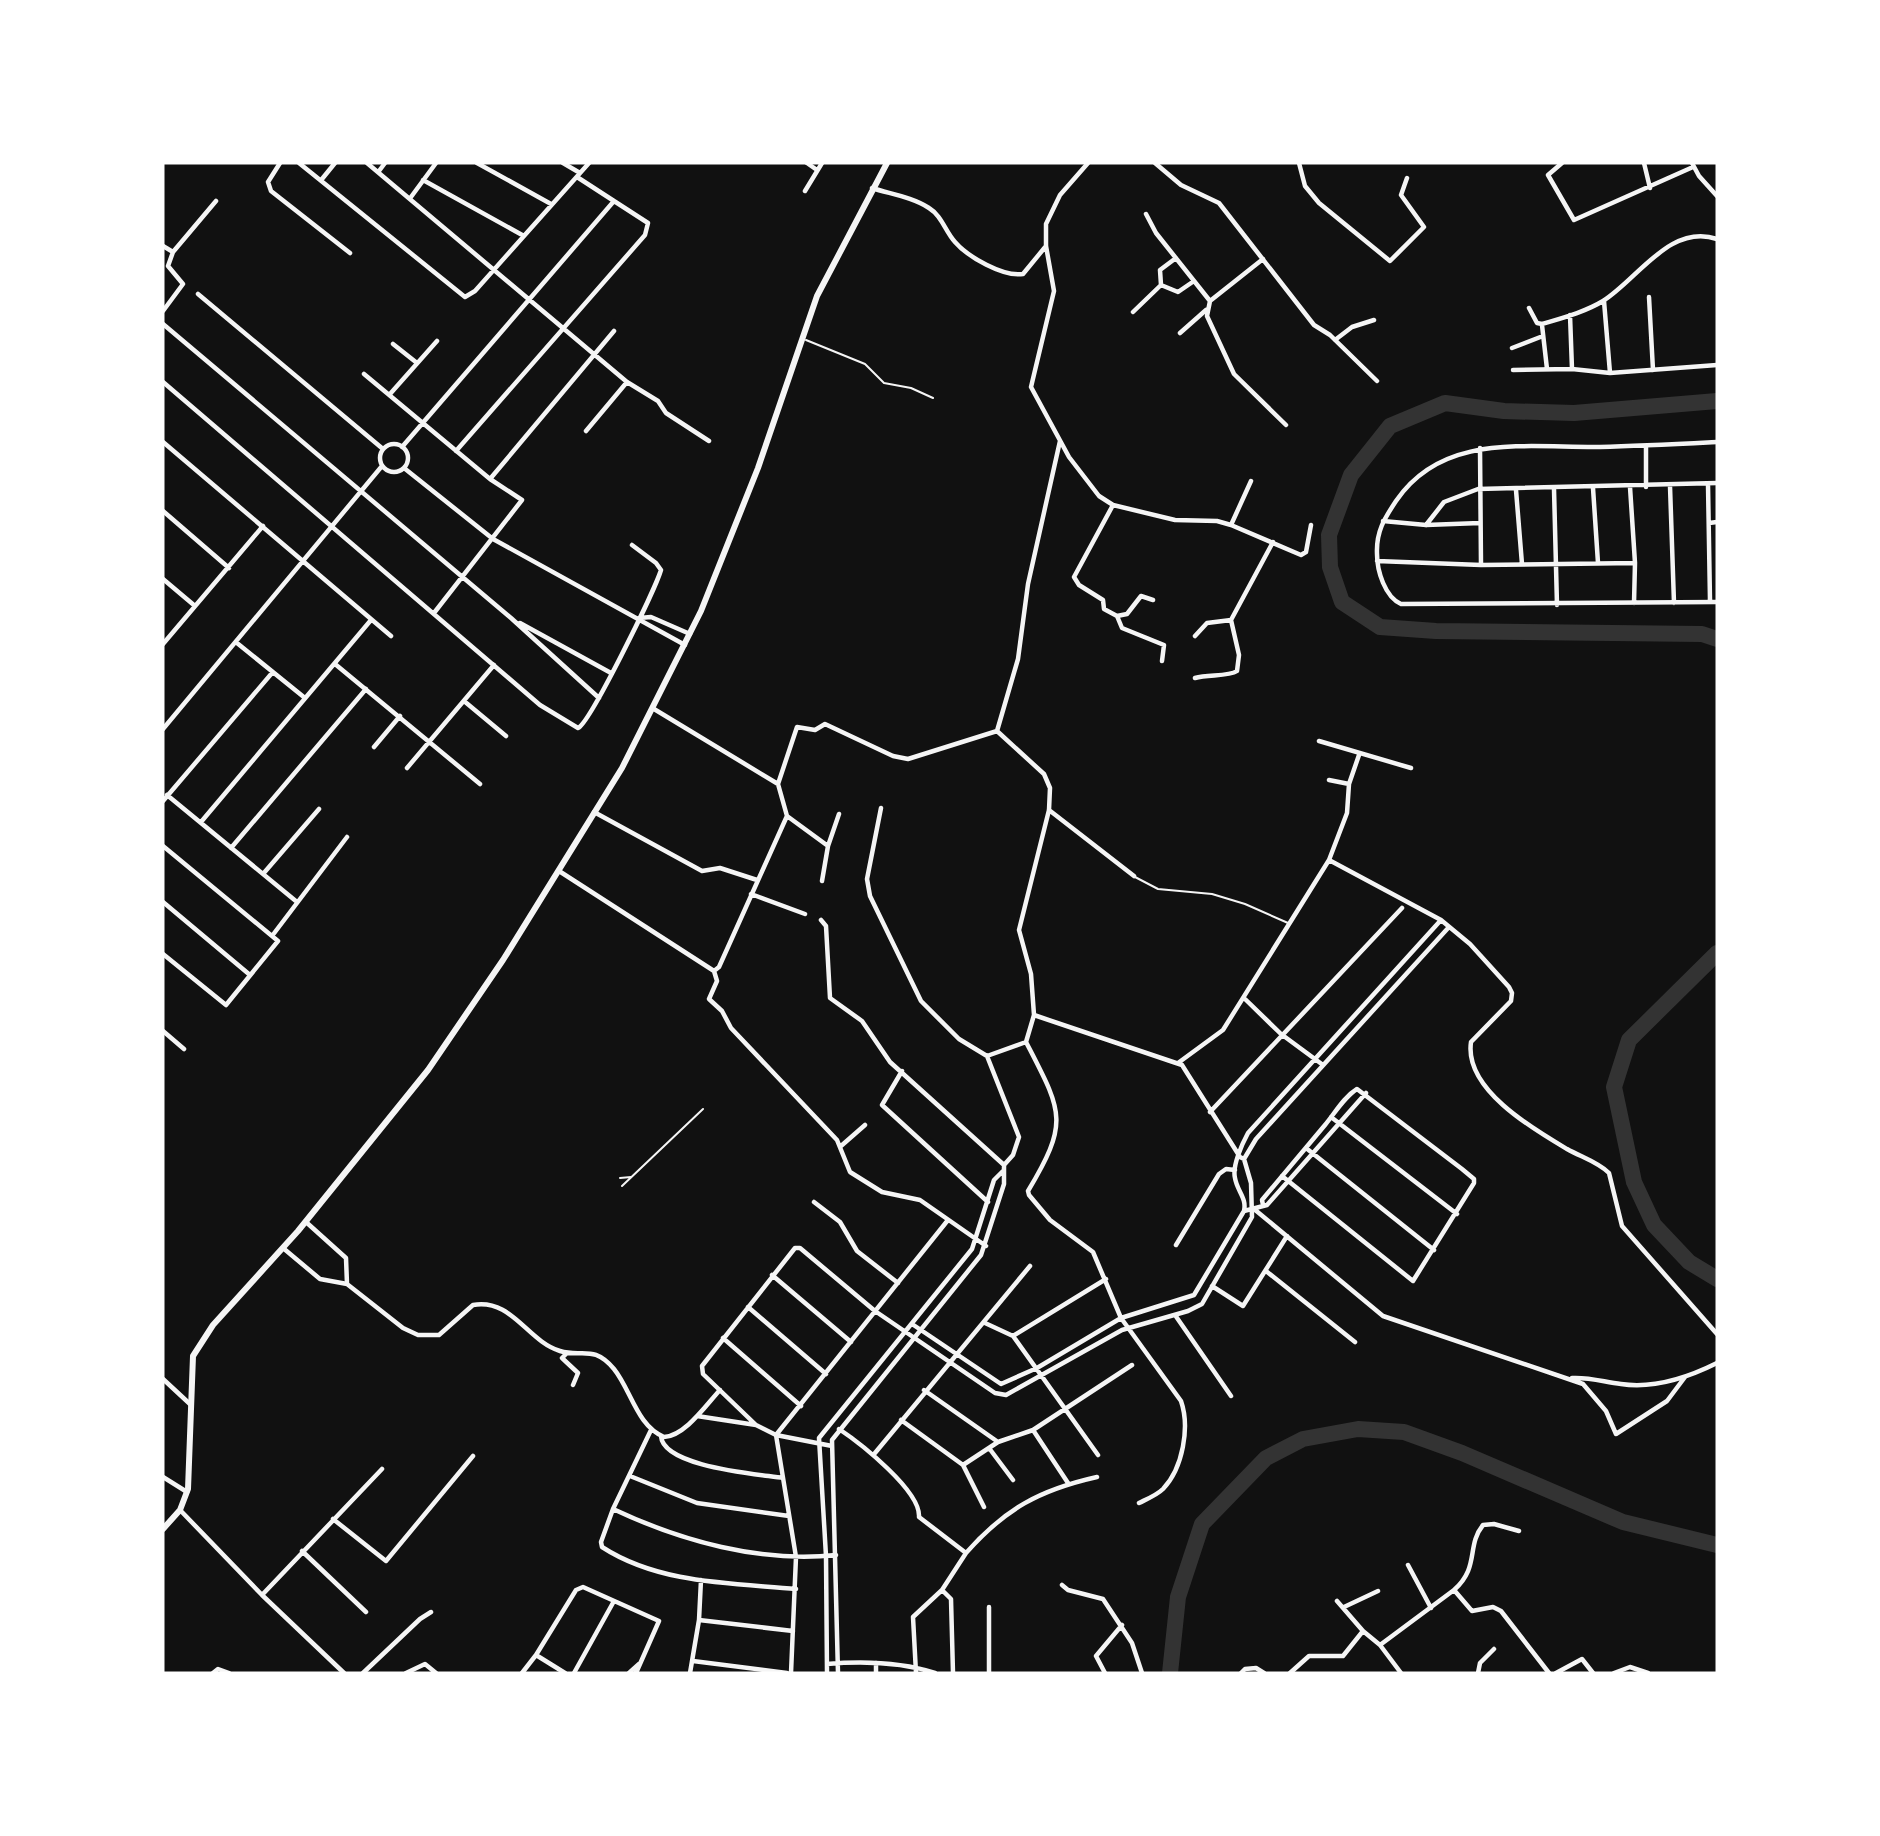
<svg xmlns="http://www.w3.org/2000/svg" width="1880" height="1836" font-family="Figtree,sans-serif">
<style>
.lines{fill:none;stroke-linecap:round;stroke-linejoin:round}
.river{stroke:#333;stroke-width:16}
.service{stroke:#f5f5f5;stroke-width:2}
.minor{stroke:#f5f5f5;stroke-width:4.5}
.secondary{stroke:#f5f5f5;stroke-width:6}
</style>
<rect width="100%" height="100%" fill="#111"/>
<g class="lines">
<path class="river" d="M 1717,401 L 1574,413 L 1504,411 L 1445,403 L 1390,426 L 1351,475 L 1329,535 L 1330,567 L 1342,602 L 1380,627 L 1436,631 L 1702,634 L 1717,639
M 1717,953 L 1629,1040 L 1614,1087 L 1634,1182 L 1654,1225 L 1689,1262 L 1717,1279
M 1170,1673 L 1178,1597 L 1202,1524 L 1266,1458 L 1303,1439 L 1358,1429 L 1404,1432 L 1462,1453 L 1623,1522 L 1717,1545"/>
<path class="service" d="M 806,340 L 865,364 L 884,383 L 911,388 L 933,398
M 1135,877 L 1158,889 L 1212,894 L 1245,904 L 1288,923
M 620,1178 L 631,1177
M 622,1186 L 703,1109"/>
<path class="minor" d="M 280,163 L 268,182 L 271,191 L 350,253
M 299,163 L 465,297 L 475,291 L 589,163
M 367,163 L 627,382 L 658,401 L 666,413 L 709,441
M 477,163 L 551,204
M 563,163 L 580,173
M 807,163 L 817,170
M 1088,163 L 1060,195 L 1046,224 L 1046,246 L 1054,291 L 1031,387 L 1069,457 L 1099,496 L 1113,505 L 1175,520 L 1217,521 L 1231,525 L 1301,555 L 1306,552 L 1311,525
M 1155,163 L 1181,185 L 1219,203 L 1314,325 L 1330,335 L 1377,381
M 1299,163 L 1305,186 L 1319,203 L 1390,261 L 1424,227 L 1401,195 L 1407,178
M 1562,163 L 1548,175 L 1574,220 L 1693,167
M 1644,163 L 1650,188
M 1692,163 L 1699,176 L 1717,196
M 379,171 L 385,163
M 322,179 L 335,163
M 423,180 L 524,236
M 872,188 C 890,194 912,197 929,208 C 942,216 945,231 955,242 C 968,257 1003,277 1023,274 L 1046,246
M 805,191 L 822,163
M 411,197 L 436,163
M 1146,214 L 1156,233 L 1210,301
M 163,246 L 173,252
M 1263,259 L 1210,301 L 1207,316 L 1234,374 L 1286,425
M 1161,285 L 1160,270 L 1176,258
M 198,294 L 383,449
M 1649,297 L 1653,370
M 1604,301 L 1610,373
M 1529,308 L 1537,323 L 1542,324 C 1562,318 1585,312 1603,301 C 1638,279 1670,223 1717,239
M 163,311 L 183,284 L 168,266 L 173,252 L 216,201
M 1133,312 L 1161,285 L 1178,292 L 1194,281
M 1570,315 L 1572,369 L 1610,373 L 1717,365
M 163,324 L 511,618 L 599,698
M 1542,325 L 1547,369
M 1180,333 L 1206,310
M 1335,340 L 1352,327 L 1374,320
M 393,344 L 417,363
M 1512,348 L 1543,336
M 1513,370 L 1572,369
M 364,374 L 490,479 L 522,500 L 434,613
M 163,382 L 540,705 L 578,728 C 590,723 655,590 661,570 L 656,563 L 632,545
M 390,394 L 437,341
M 586,431 L 627,382
M 163,442 L 391,636
M 1717,442 C 1678,444 1640,446 1600,447 C 1527,448 1443,432 1396,501 C 1384,519 1376,532 1377,554 C 1377,571 1385,597 1401,604 L 1717,602
M380 458a14 14 0 1 1 28 0a14 14 0 1 1-28 0Z
M 1646,446 L 1646,487
M 402,447 L 614,201 L 577,177
M 1480,448 L 1481,565
M 456,451 L 645,235 L 648,223 L 614,201
M 404,468 L 493,539 L 685,645
M 490,479 L 614,331
M 1708,484 L 1710,601
M 1670,486 L 1674,603
M 1630,487 L 1635,563 L 1634,603
M 1593,488 L 1598,563
M 1554,489 L 1557,605
M 1516,490 L 1522,564
M 1113,505 L 1074,577 L 1079,585 L 1103,600 L 1104,609 L 1117,616 L 1122,628 L 1164,645 L 1162,661
M 163,511 L 229,568
M 1383,521 L 1426,525 L 1480,523
M 1709,523 L 1717,522
M 1231,525 L 1251,481
M 1426,525 L 1444,502 L 1478,489 L 1717,483
M 1377,561 L 1481,565 L 1635,563
M 163,579 L 195,606
M 1117,616 L 1127,614 L 1141,596 L 1153,600
M 639,618 L 651,617 L 690,634
M 520,623 L 611,673
M 1195,636 L 1207,623 L 1231,620
M 237,643 L 305,698
M 163,644 L 263,526
M 335,664 L 480,784
M 1195,678 C 1208,674 1228,677 1237,671 L 1239,655 L 1231,620 L 1273,542
M 464,701 L 506,736
M 654,709 L 778,784
M 163,729 L 382,466
M 997,731 L 1018,659 L 1028,584 L 1060,441
M 1319,741 L 1411,768
M 374,747 L 400,716
M 1359,755 L 1349,784 L 1347,813 L 1329,860 L 1441,920 L 1470,944 L 1509,987 L 1512,993 L 1511,1001 L 1471,1042 C 1464,1089 1533,1129 1567,1149 C 1581,1157 1598,1162 1609,1173 L 1622,1226 L 1717,1334
M 407,768 L 494,665
M 1329,780 L 1349,784
M 167,795 L 297,902
M 163,801 L 272,673
M 881,808 L 867,879 L 870,896 L 921,1001 L 959,1039 L 987,1056 L 1019,1137 L 1013,1155 L 1004,1165
M 1049,810 L 1134,876
M 594,812 L 702,871 L 720,868 L 757,880
M 787,816 L 828,846 L 839,814
M 201,822 L 371,620
M 163,846 L 278,941 L 226,1005 L 163,954
M 231,848 L 366,689
M 559,871 L 714,971 L 719,967 L 787,816 L 778,784 L 797,727 L 815,730 L 825,724 L 893,756 L 908,759 L 997,731 L 1044,774 L 1050,788 L 1049,810 L 1019,930 L 1031,974 L 1034,1015 L 1182,1065 L 1240,1157 L 1244,1159
M 263,874 L 319,809
M 822,881 L 828,846
M 751,894 L 805,914
M 163,902 L 250,975
M 821,920 L 826,926 L 830,998 L 862,1021 L 890,1062 L 1004,1165 L 1004,1184 L 981,1255 L 832,1440 L 838,1673
M 272,936 L 347,837
M 714,971 L 717,981 L 709,999 L 722,1011 L 731,1028 L 837,1140 L 850,1172 L 882,1192 L 920,1200 L 986,1246
M 1245,999 L 1281,1034 L 1323,1065
M 163,1031 L 184,1049
M 1026,1042 C 1062,1112 1070,1121 1028,1191 L 1029,1195 L 1050,1220 L 1093,1252 L 1121,1318 L 1181,1401 C 1190,1427 1183,1468 1163,1489 C 1157,1495 1147,1499 1139,1503
M 987,1056 L 1026,1042 L 1034,1015
M 1178,1063 L 1223,1030 L 1329,860
M 902,1071 L 882,1105 L 988,1202
M 1210,1112 L 1402,908
M 1331,1117 L 1457,1214
M 841,1146 L 865,1125
M 1306,1148 L 1434,1250
M 1244,1159 L 1256,1139 L 1449,927
M 814,1202 L 840,1222 L 857,1251 L 898,1283
M 1263,1205 L 1262,1200 C 1283,1175 1304,1150 1325,1125 C 1335,1113 1344,1097 1357,1089 L 1462,1169 L 1474,1179 L 1474,1183 L 1413,1281 L 1282,1176
M 1254,1209 L 1383,1316 L 1583,1384 L 1606,1411 L 1616,1434 L 1667,1401 L 1685,1377
M 1244,1211 L 1267,1205 L 1366,1093
M 306,1222 L 346,1258 L 347,1284
M 1176,1245 L 1219,1174 L 1226,1169 L 1235,1170
M 283,1248 L 320,1279 L 347,1284 L 403,1328 L 418,1335 L 439,1335 L 473,1305 C 512,1298 527,1341 560,1351 C 582,1358 593,1344 614,1369 C 631,1390 637,1426 664,1437 C 685,1436 706,1405 720,1390
M 1266,1271 L 1355,1342
M 772,1275 L 851,1342
M 1212,1286 L 1243,1306 L 1287,1236
M 748,1307 L 826,1374
M 1175,1315 L 1231,1396
M 985,1323 L 1013,1336 L 1098,1455
M 912,1324 L 1001,1384 L 1037,1368 L 1121,1318 L 1194,1295 L 1244,1211 C 1247,1198 1237,1191 1235,1178 C 1232,1166 1242,1144 1248,1133 L 1441,920
M 1013,1336 L 1106,1279
M 723,1338 L 801,1406
M 567,1353 L 562,1358 L 578,1373 L 573,1385
M 1572,1378 C 1590,1377 1604,1382 1621,1384 C 1654,1389 1689,1377 1717,1363
M 163,1379 L 191,1405
M 924,1390 L 998,1442
M 697,1416 L 756,1425 L 776,1435 L 832,1446
M 901,1420 L 963,1465 L 984,1507
M 756,1425 L 703,1374 L 702,1366 L 795,1248 L 800,1248 L 875,1311 L 995,1393 L 1006,1395 L 1122,1330 L 1188,1311 L 1202,1304 L 1252,1217 L 1251,1183 L 1244,1159
M 839,1429 C 860,1443 921,1491 919,1517 L 966,1553 L 942,1590 L 913,1617 L 916,1673
M 651,1430 L 613,1509 L 601,1542 L 602,1547 C 659,1584 731,1583 796,1589
M 1033,1430 L 1068,1483
M 661,1436 C 663,1467 758,1474 783,1478
M 989,1448 L 1013,1480
M 875,1453 L 1030,1266
M 963,1465 L 998,1442 L 1033,1430 L 1132,1365
M 630,1476 L 697,1503 L 789,1516
M 163,1477 L 187,1492
M 613,1509 C 681,1541 760,1563 836,1555
M 180,1510 L 262,1595 L 344,1673
M 333,1519 L 386,1561 L 473,1456
M 302,1551 L 366,1612
M 966,1553 C 1005,1509 1039,1490 1097,1477
M 1408,1565 L 1431,1608
M 1062,1585 L 1068,1590 L 1103,1599 L 1132,1643 L 1142,1673
M 942,1590 L 951,1599 L 953,1673
M 1454,1590 C 1480,1567 1466,1546 1483,1525 L 1494,1524 L 1519,1531
M 262,1595 L 382,1469
M 1337,1601 L 1363,1631 L 1380,1645 L 1401,1673
M 989,1607 L 989,1673
M 1344,1607 L 1378,1591
M 699,1620 L 793,1631
M 1380,1645 L 1454,1590 L 1472,1611 L 1493,1607 L 1501,1611 L 1549,1673
M 693,1661 L 787,1673
M 876,1663 L 876,1673
M 827,1664 C 863,1661 901,1662 935,1673
M 213,1673 L 218,1669 L 229,1673
M 363,1673 L 420,1619 L 431,1612
M 406,1673 L 425,1664 L 436,1673
M 522,1673 L 536,1655
M 565,1673 L 536,1655 L 576,1590 L 583,1587 L 659,1621 L 636,1673
M 574,1673 L 614,1601
M 629,1673 L 639,1664
M 690,1673 L 699,1620 L 701,1580
M 791,1673 L 796,1557 L 776,1435 L 948,1220
M 827,1673 L 826,1556 L 819,1438 L 972,1249 L 994,1180 L 1003,1171
M 1105,1673 L 1096,1656 L 1122,1625
M 1241,1673 L 1245,1669 L 1256,1668 L 1264,1673
M 1290,1673 L 1309,1656 L 1343,1656 L 1363,1631
M 1478,1673 L 1480,1663 L 1494,1649
M 1556,1673 L 1582,1659 L 1593,1673
M 1614,1673 L 1630,1667 L 1648,1673"/>
<path class="secondary" d="M 163,1529 L 180,1510 L 188,1489 L 193,1356 L 213,1325 L 298,1231 L 428,1070 L 503,960 L 622,768 L 701,611 L 758,468 L 817,296 L 887,163"/>
</g>
<rect width="1880" height="1836" fill="none" stroke="#ffffff" stroke-width="329"/>
</svg>
